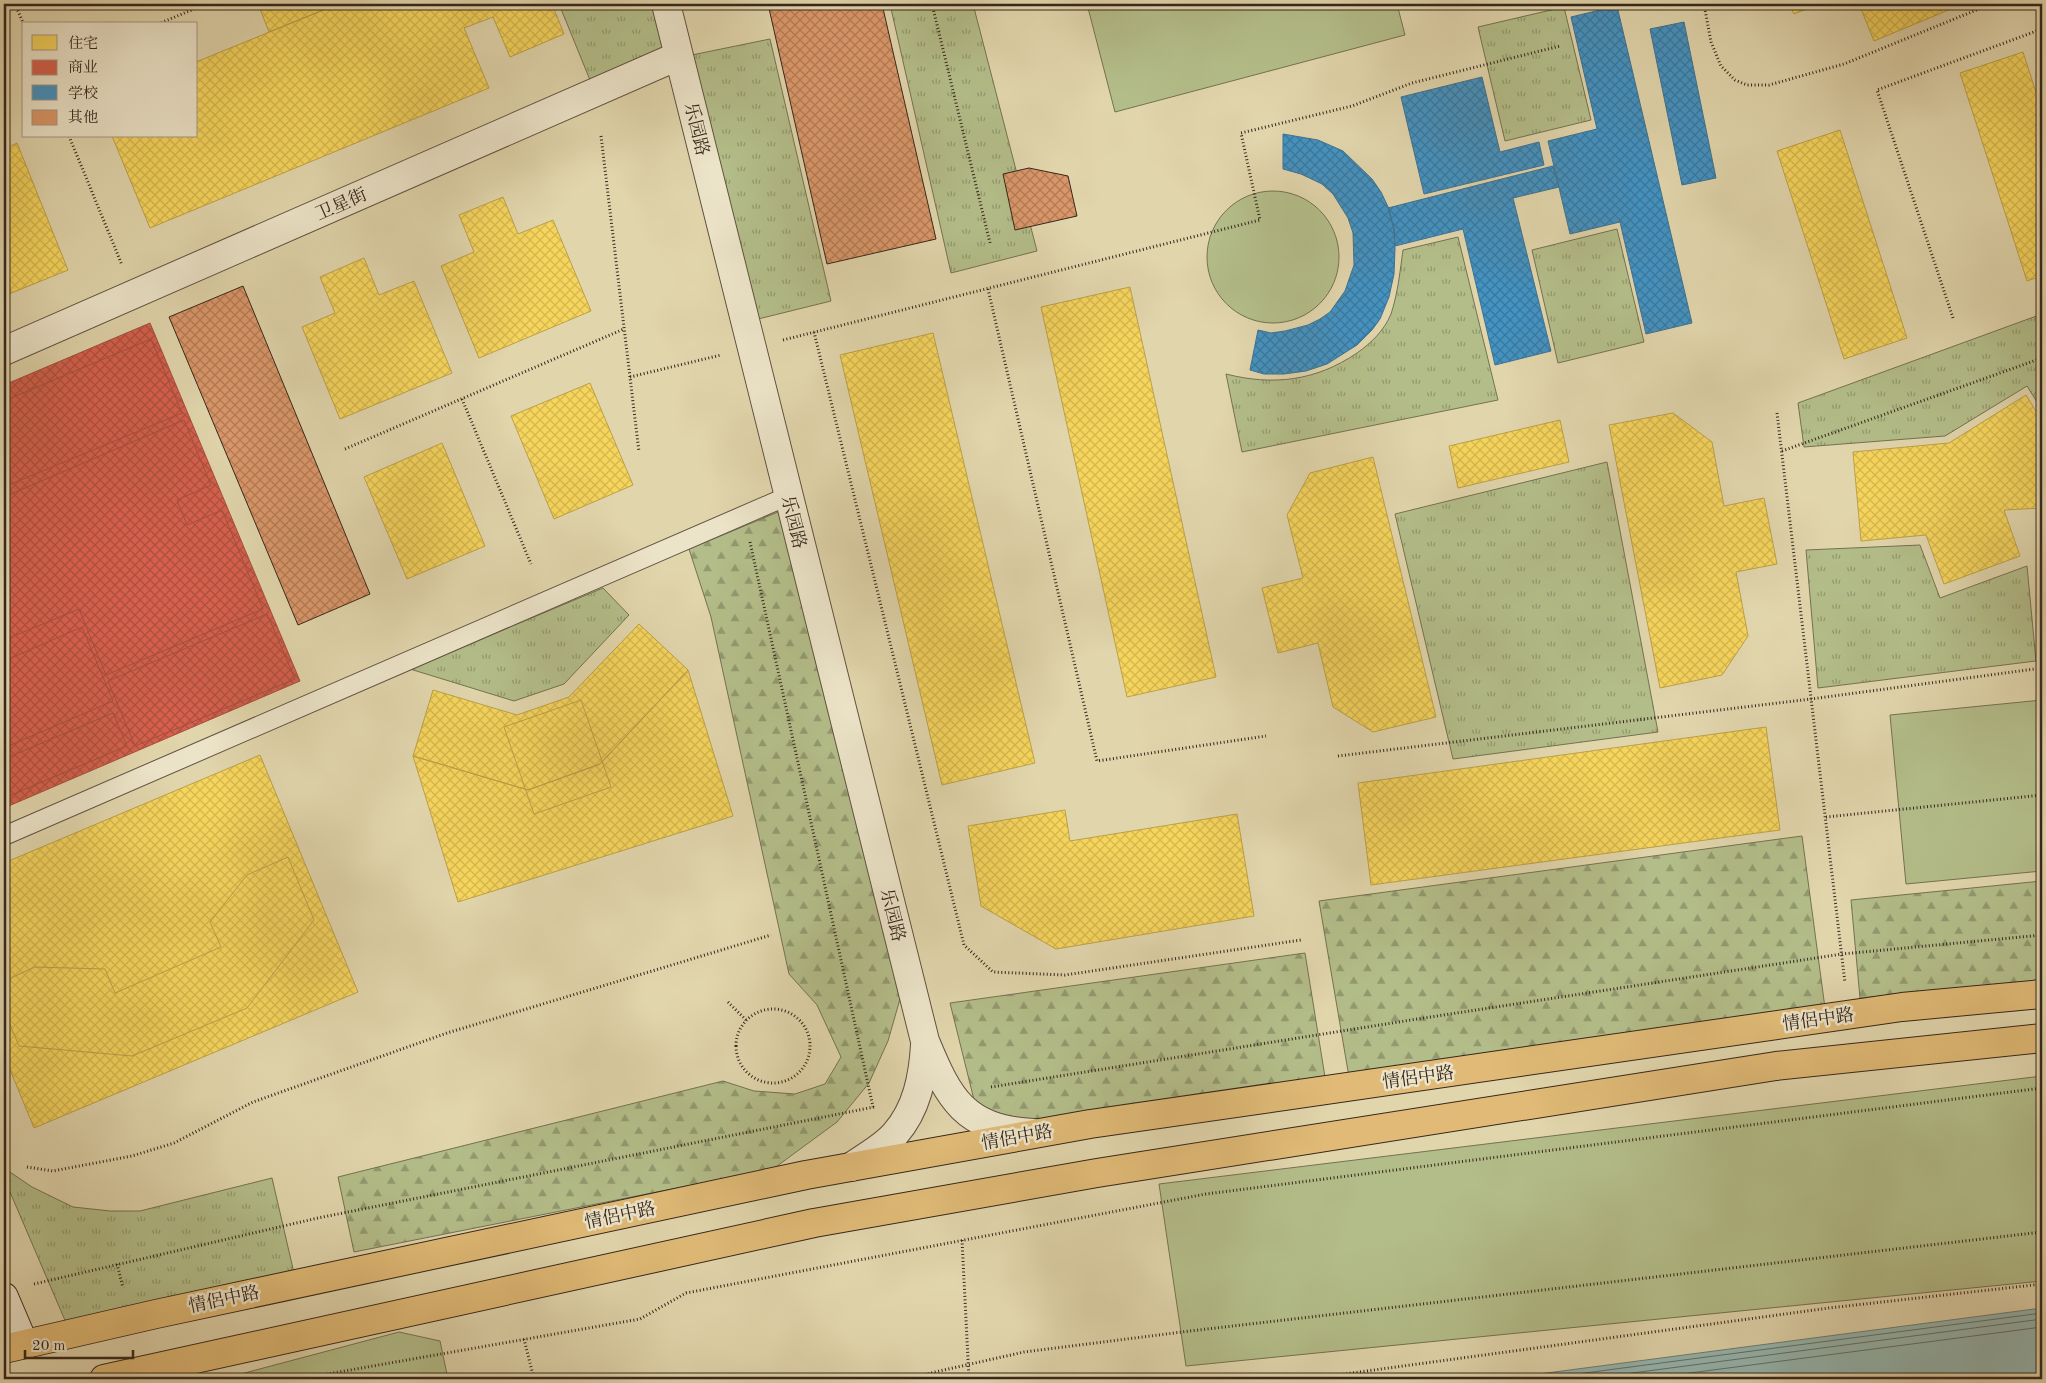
<svg xmlns="http://www.w3.org/2000/svg" width="2046" height="1383" font-family="'Old Standard TT','Noto Serif SC',serif">
<style>
.grass{fill:url(#grass-tufts);stroke:#747252}
.forest{fill:url(#forest-firs);stroke:#747252}
.park{fill:#b3bd89;stroke:#747252}
.water{fill:#95b7b1;stroke:#6f7d75}
.homes{fill:url(#homes-cross-hatch);stroke:#bca049}
.shops{fill:url(#shops-cross-hatch);stroke:#a64f3e}
.schools{fill:url(#schools-cross-hatch);stroke:#3f7291}
.lines{fill:none;stroke-linecap:round;stroke-linejoin:round}
.shore{stroke:#666e66;stroke-width:1}
.building{fill:url(#building-cross-hatch);stroke:#36261c}
.lane-casing{stroke:#615240;stroke-width:20}
.street-casing{stroke:#615240;stroke-width:30}
.secondary-casing{stroke:#36261c;stroke-width:30}
.highway-casing{stroke:#36261c;stroke-width:30}
.path{stroke:#36261c;stroke-width:3;stroke-dasharray:1 2.5;stroke-linecap:butt}
.lane{stroke:#ece4c9;stroke-width:18}
.street{stroke:#ece4c9;stroke-width:28}
.secondary{stroke:#ece4c9;stroke-width:28}
.highway{stroke:#e0ba76;stroke-width:28}
.labels{text-anchor:middle;stroke-width:5;stroke-linejoin:round;paint-order:stroke}
.street-label{font-size:18px;fill:#36261c;stroke:#ece4c9}
</style>
<defs>
<pattern id="grass-tufts" width="24" height="20" patternUnits="userSpaceOnUse" patternTransform="scale(1.25)"><rect width="24" height="20" fill="#b3bd89"/><path d="M3 7l-1-3M5 7V3M7 7l1-3M15 17l-1-3M17 17v-4M19 17l1-3" fill="none" stroke="#92996f"/></pattern>
<pattern id="forest-firs" width="22" height="20" patternUnits="userSpaceOnUse" patternTransform="scale(1.25)"><rect width="22" height="20" fill="#b3bd89"/><path d="M5 1l3.5 6h-7zM16 11l3.5 6h-7z" fill="#92996f"/></pattern>
<pattern id="homes-cross-hatch" width="8" height="8" patternUnits="userSpaceOnUse" patternTransform="scale(1.25)"><rect width="8" height="8" fill="#f6d55c"/><path d="M0 0l8 8M0 8l8-8" fill="none" stroke="#d4b74f"/></pattern>
<pattern id="shops-cross-hatch" width="8" height="8" patternUnits="userSpaceOnUse" patternTransform="scale(1.25)"><rect width="8" height="8" fill="#d6604d"/><path d="M0 0l8 8M0 8l8-8" fill="none" stroke="#ae4f3f"/></pattern>
<pattern id="schools-cross-hatch" width="8" height="8" patternUnits="userSpaceOnUse" patternTransform="scale(1.25)"><rect width="8" height="8" fill="#4393c3"/><path d="M0 0l8 8M0 8l8-8" fill="none" stroke="#39789e"/></pattern>
<pattern id="building-cross-hatch" width="8" height="8" patternUnits="userSpaceOnUse" patternTransform="scale(1.25)"><rect width="8" height="8" fill="#db9769"/><path d="M0 0l8 8M0 8l8-8" fill="none" stroke="#b27b56"/></pattern>
</defs>
<rect width="100%" height="100%" fill="#e1d5ac"/>
<filter id="stains"><feTurbulence type="fractalNoise" baseFrequency=".004" numOctaves="4"/><feColorMatrix values="0 0 0 0 .2 0 0 0 0 .09 0 0 0 0 .02 0 0 0 .5 -.17"/></filter>
<radialGradient id="worn" r=".72"><stop offset=".6" stop-color="#630" stop-opacity="0"/><stop offset="1" stop-color="#630" stop-opacity=".3"/></radialGradient>
<path class="grass" d="M 559,4 L 656,4 L 668,51 L 590,80 Z
M 890,4 L 973,4 L 1037,251 L 951,273 Z
M 1564,7 L 1591,120 L 1505,141 L 1478,27 Z
M 770,39 L 831,301 L 750,321 L 687,56 Z
M 1617,229 L 1644,342 L 1558,363 L 1532,250 Z
M 1458,237 L 1498,400 L 1242,452 L 1226,374 C 1273,386 1316,381 1357,353 C 1371,343 1384,331 1391,314 C 1398,293 1400,271 1403,250 Z
M 2042,314 L 2042,410 L 2027,386 L 1945,436 L 1804,447 L 1798,403 Z
M 1607,462 L 1658,732 L 1453,759 L 1395,514 Z
M 1920,545 L 1940,598 L 2027,566 L 2036,661 L 1818,688 L 1806,550 Z
M 603,588 L 629,615 L 564,684 L 514,701 L 410,669 Z
M 4,1168 L 32,1187 L 73,1207 L 110,1211 L 140,1211 L 272,1178 L 294,1273 L 67,1325 L 4,1178 Z"/>
<path class="forest" d="M 783,510 L 900,999 L 888,1041 L 869,1083 L 837,1122 L 773,1169 L 354,1252 L 338,1177 L 723,1081 L 754,1091 L 795,1094 L 825,1084 L 841,1057 L 817,1005 L 789,974 L 711,617 L 689,549 Z
M 1802,836 L 1825,1008 L 1349,1077 L 1319,901 Z
M 2042,881 L 2042,981 L 1860,998 L 1851,900 Z
M 1305,953 L 1325,1077 L 982,1132 L 950,1003 Z"/>
<path class="park" d="M 1087,4 L 1397,4 L 1405,35 L 1115,112 Z
M1207 257a66 66 0 1 1 132 0a66 66 0 1 1-132 0Z
M 2042,700 L 2042,871 L 1906,884 L 1890,715 Z
M 2042,1076 L 2042,1281 L 1186,1366 L 1159,1184 Z
M 399,1332 L 440,1341 L 448,1379 L 222,1379 Z"/>
<path class="water" d="M 2042,1308 L 2042,1379 L 1501,1379 Z"/>
<path class="homes" d="M 258,4 L 338,4 L 269,32 Z
M 338,4 L 552,4 L 564,34 L 510,57 L 493,17 L 464,28 L 489,88 L 150,228 L 112,136 L 196,136 L 196,62 Z
M 1789,4 L 1819,4 L 1794,14 Z
M 1859,4 L 1963,4 L 1874,41 Z
M 2023,52 L 2042,111 L 2042,276 L 2027,281 L 1960,73 Z
M 1840,130 L 1907,338 L 1844,359 L 1777,151 Z
M 17,143 L 68,270 L 4,296 L 4,149 Z
M 503,197 L 518,234 L 553,220 L 591,311 L 479,358 L 441,266 L 474,252 L 459,215 Z
M 364,258 L 379,295 L 414,281 L 452,373 L 340,419 L 302,327 L 335,313 L 320,277 Z
M 1130,287 L 1216,677 L 1127,697 L 1041,307 Z
M 933,333 L 1035,763 L 942,785 L 840,355 Z
M 590,383 L 633,485 L 554,519 L 511,416 Z
M 2026,395 L 2042,421 L 2042,508 L 2004,510 L 2020,556 L 1944,584 L 1926,535 L 1861,541 L 1853,452 L 1949,443 Z
M 1673,413 L 1712,442 L 1724,506 L 1764,498 L 1777,564 L 1736,572 L 1748,636 L 1722,675 L 1660,688 L 1609,425 Z
M 1560,420 L 1569,462 L 1458,488 L 1449,446 Z
M 442,443 L 485,546 L 407,579 L 364,477 Z
M 1373,457 L 1436,717 L 1373,732 L 1333,707 L 1318,643 L 1278,653 L 1262,588 L 1303,578 L 1287,515 L 1310,473 Z
M 639,624 L 688,670 L 600,764 L 528,790 L 413,756 L 433,690 L 517,715 L 569,697 Z
M 688,670 L 733,816 L 458,902 L 413,756 L 528,790 L 600,764 Z
M 581,700 L 611,787 L 534,814 L 504,727 Z
M 1766,727 L 1780,830 L 1371,885 L 1358,783 Z
M 260,755 L 358,992 L 34,1128 L 4,1055 L 4,863 Z
M 1065,810 L 1070,841 L 1237,814 L 1254,916 L 1056,949 L 981,906 L 968,826 Z
M 288,857 L 314,920 L 247,1008 L 132,1056 L 19,1046 L 4,1010 L 4,981 L 35,967 L 105,969 L 115,993 L 221,947 L 210,922 L 247,875 Z"/>
<path class="shops" d="M 150,323 L 300,681 L 4,808 L 4,385 Z
M 151,339 L 182,413 L 4,487 L 4,401 Z
M 184,420 L 211,485 L 177,500 L 187,525 L 222,510 L 263,609 L 106,675 L 79,609 L 4,640 L 4,497 Z
M 267,614 L 295,679 L 135,746 L 108,681 Z
M 82,627 L 113,701 L 4,748 L 4,661 Z
M 113,713 L 127,746 L 4,798 L 4,759 Z"/>
<path class="schools" d="M 1617,6 L 1692,323 L 1646,334 L 1620,222 L 1570,234 L 1548,141 L 1597,129 L 1571,17 Z
M 1684,22 L 1716,178 L 1682,185 L 1650,29 Z
M 1482,77 L 1500,152 L 1539,142 L 1544,165 L 1424,194 L 1401,97 Z
M 1283,134 L 1318,140 L 1343,151 L 1372,179 L 1381,192 L 1389,209 L 1394,229 L 1395,249 L 1394,274 L 1389,297 L 1380,319 L 1372,330 L 1357,345 L 1327,364 L 1306,371 L 1284,374 L 1264,374 L 1250,370 L 1258,330 L 1271,333 L 1285,331 L 1308,325 L 1320,319 L 1330,312 L 1345,291 L 1354,265 L 1353,233 L 1348,218 L 1333,194 L 1322,184 L 1301,174 L 1283,169 Z
M 1553,166 L 1559,187 L 1513,198 L 1551,351 L 1495,365 L 1463,229 L 1395,246 L 1394,229 L 1388,208 Z"/>
<g class="lines">
<path class="shore" d="M 1539,1379 L 2042,1313
M 1587,1379 L 2042,1319
M 1644,1379 L 2042,1327"/>
</g>
<path class="building" d="M 768,4 L 882,4 L 936,239 L 827,264 Z
M 1029,168 L 1068,176 L 1077,216 L 1015,230 L 1003,174 Z
M 243,286 L 370,594 L 298,625 L 169,317 Z"/>
<g class="lines">
<defs>
<path id="lane" d="M 4,836 L 788,496"/>
<path id="street" d="M 666,4 L 925,1041 C 949,1099 964,1129 1033,1133
M 4,351 L 678,56
M 851,1167 C 865,1157 884,1147 895,1134 C 917,1109 923,1077 925,1045"/>
<path id="secondary" d="M 4,1297 L 24,1344"/>
<path id="highway" d="M 4,1349 L 156,1314 L 806,1175 L 1090,1124 L 1902,1007 L 2042,994
M 104,1379 L 814,1223 L 1097,1173 L 1776,1066 L 2042,1038"/>
</defs>
<use href="#lane" class="lane-casing"/>
<use href="#street" class="street-casing"/>
<use href="#secondary" class="secondary-casing"/>
<use href="#highway" class="highway-casing"/>
<path class="path" d="M 15,4 L 24,25
M 932,4 L 990,243
M 1704,4 L 1711,42 L 1721,66 L 1735,80 L 1747,85 L 1769,85 L 1844,64 L 1991,4
M 158,24 L 206,4
M 69,136 L 122,265
M 601,136 L 639,452
M 988,289 L 1097,761 L 1266,736
M 1953,318 L 1877,90 L 2042,29
M 814,332 L 964,945 L 993,972 L 1065,975 L 1301,940
M 783,340 L 1260,220 L 1241,133 L 1352,106 L 1412,83 L 1560,46
M 630,377 L 721,355
M 462,399 L 531,564
M 1777,413 L 1845,983
M 345,449 L 624,329
M 1782,451 L 2042,358
M 750,542 L 873,1107
M 1338,756 L 1811,699 L 2042,668
M 1826,817 L 2042,795
M 728,1002 L 746,1020
M736 1046a37 37 0 1 1 74 0a37 37 0 1 1-74 0Z
M 991,1087 L 1411,1020 L 1842,954 L 2042,935
M 27,1167 L 53,1171 L 132,1156 L 174,1143 L 253,1102 L 447,1033 L 771,935
M 962,1240 L 969,1379
M 117,1264 L 123,1288
M 34,1284 L 318,1218 L 874,1107
M 524,1339 L 534,1379
M 299,1379 L 640,1319 L 686,1293 L 1206,1194 L 2042,1088
M 904,1379 L 1024,1352 L 1190,1331 L 2042,1232
M 1308,1379 L 1829,1308 L 2042,1284"/>
<use href="#lane" class="lane"/>
<use href="#street" class="street"/>
<use href="#secondary" class="secondary"/>
<use href="#highway" class="highway"/>
</g>
<g class="labels">
<g class="street-label">
<text transform="translate(697 129) rotate(76)" y="6">乐园路</text>
<text transform="translate(341 204) rotate(-24)" y="6">卫星街</text>
<text transform="translate(794 522) rotate(76)" y="6">乐园路</text>
<text transform="translate(893 915) rotate(76)" y="6">乐园路</text>
<text transform="translate(1818 1019) rotate(-8)" y="6">情侶中路</text>
<text transform="translate(1418 1077) rotate(-8)" y="6">情侶中路</text>
<text transform="translate(1017 1137) rotate(-10)" y="6">情侶中路</text>
<text transform="translate(620 1215) rotate(-12)" y="6">情侶中路</text>
<text transform="translate(224 1299) rotate(-12)" y="6">情侶中路</text>
</g>
</g>
<rect width="2046" height="1383" fill="none" stroke="#e1d5ac" stroke-width="20"/>
<rect x="5" y="5" width="2036" height="1373" fill="none" stroke="#36261c" stroke-width="2.5"/>
<rect x="10" y="10" width="2026" height="1363" fill="none" stroke="#36261c"/>
<rect x="22" y="22" width="175" height="115" fill="#ece4c9" stroke="#a39884"/>
<rect x="32" y="35" width="25" height="15" fill="#f6d55c" stroke="#a39884"/>
<text x="68" y="48" font-size="15" fill="#36261c">住宅</text>
<rect x="32" y="60" width="25" height="15" fill="#d6604d" stroke="#a39884"/>
<text x="68" y="72" font-size="15" fill="#36261c">商业</text>
<rect x="32" y="85" width="25" height="15" fill="#4393c3" stroke="#a39884"/>
<text x="68" y="98" font-size="15" fill="#36261c">学校</text>
<rect x="32" y="110" width="25" height="15" fill="#db9769" stroke="#a39884"/>
<text x="68" y="122" font-size="15" fill="#36261c">其他</text>
<path d="M25 1350v8h108v-8" fill="none" stroke="#36261c" stroke-width="2.5"/>
<text x="32" y="1350" font-size="15" fill="#36261c" stroke="#ece4c9" stroke-width="4" paint-order="stroke">20 m</text>
<rect width="100%" height="100%" filter="url(#stains)"/>
<rect width="100%" height="100%" fill="url(#worn)"/>
</svg>
